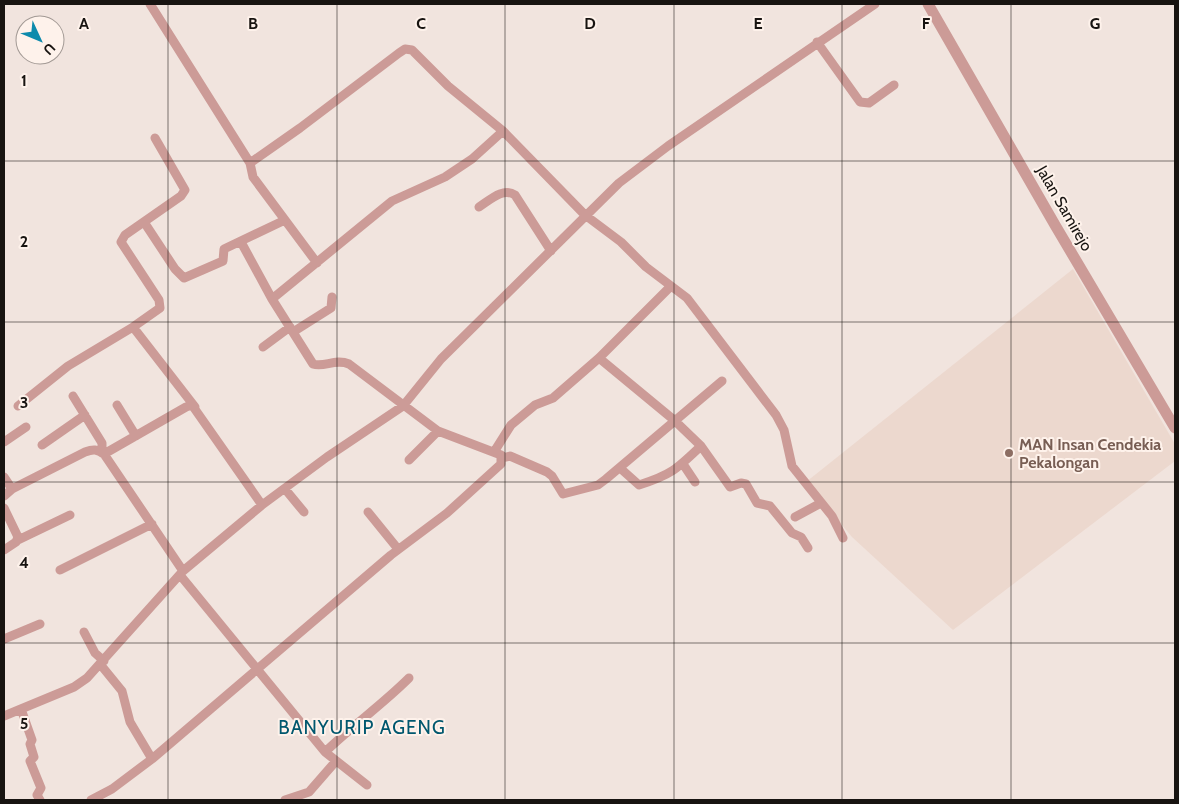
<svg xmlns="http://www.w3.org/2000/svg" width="1179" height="804" font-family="Cabin,sans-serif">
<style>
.built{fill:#ecd8ce}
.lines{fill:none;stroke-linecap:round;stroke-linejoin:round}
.minor{stroke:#cc9b97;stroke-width:9}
.tertiary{stroke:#cc9b97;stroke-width:11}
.grid{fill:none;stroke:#181411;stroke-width:1;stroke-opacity:0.55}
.education-dot{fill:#8d6e63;stroke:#fef2eb;stroke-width:2}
.labels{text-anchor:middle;stroke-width:4;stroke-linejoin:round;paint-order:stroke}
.street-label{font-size:16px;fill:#181411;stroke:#fef2eb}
.education-label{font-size:16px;font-weight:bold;fill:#785e54;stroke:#fef2eb;text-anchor:start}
.quarter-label{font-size:19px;letter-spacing:1px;fill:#00576e;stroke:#fef2eb}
.grid-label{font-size:16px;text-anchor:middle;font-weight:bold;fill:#181411;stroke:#fef2eb;stroke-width:4;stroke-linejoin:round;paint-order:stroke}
</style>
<rect width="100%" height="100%" fill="#f1e4de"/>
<path class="built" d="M 1073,269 L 1175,444 L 1175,461 L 953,630 L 852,537 L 806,482 Z"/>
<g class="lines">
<path class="minor" d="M 150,4 L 250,163
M 817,42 L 860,102 L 869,103 L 894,85
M 479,207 C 490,200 503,187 515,195 L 551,251
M 144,222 L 175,269 L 184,278 L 223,261 L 224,249 L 285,220
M 241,242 L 272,299
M 317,263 L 253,177 L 250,163 L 300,128 L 399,53 L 405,49 L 412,50 L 448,86 L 503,131 L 585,215 L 621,242 L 646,267 L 687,298 L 776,415 L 784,430 L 792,466 L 832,516 L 843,538
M 133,327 L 195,407
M 293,332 L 331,308 L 332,297
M 263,347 L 290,327
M 599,358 L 674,420 L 701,446 L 730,487 L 741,483 L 746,484 L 757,503 L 770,506 L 792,533 L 801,537 L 808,548
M 73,396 L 102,443 L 102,453
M 117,405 L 136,436
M 18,406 L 68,366 L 133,327 L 160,308 L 159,300 L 121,242 L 125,235 L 181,196 L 185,190 L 155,138
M 4,442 L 26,427
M 42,445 L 85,415
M 494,452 L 511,425 L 535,405 L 553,398 L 599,358 L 671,286
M 104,454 L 186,407 L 192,405 L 262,505
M 502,458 L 510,456 L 547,472 L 552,476 L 563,494 L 598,485 L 606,479 L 722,381
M 409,460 L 438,431
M 683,464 L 695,482
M 620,468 L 639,485 C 671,475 677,469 701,446
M 4,477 L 12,489
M 285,489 L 304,512
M 4,496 L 12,489 L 85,452 C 93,449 97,449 104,454 L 183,571
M 4,508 L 18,537 L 16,542 L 4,550
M 368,512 L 398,549
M 795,517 L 821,503
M 18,540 L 70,515
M 60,570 L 152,524
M 180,575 L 325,752 L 367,785
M 84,632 L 95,653 L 104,661
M 4,639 L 40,624
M 100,664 L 122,691 L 130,722 L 152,759
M 21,709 L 32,740 L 30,744 L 34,757 L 30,761 L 41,788 L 37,795 L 40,800
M 4,716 L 74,687 L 87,678 L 183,571 L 262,505 L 327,457 L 403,406 L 441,359 L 619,183 L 668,146 L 875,4
M 325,752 C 352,726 383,704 409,678
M 91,800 L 112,789 L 152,759 L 391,555 L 447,513 L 501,464 L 501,455 L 438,431 L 349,364 C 335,358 324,368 313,364 L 272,299 L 392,201 L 445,177 L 472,159 L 503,131
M 285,800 L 309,792 L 336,761"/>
<path class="tertiary" d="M 928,4 L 1055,225 L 1175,428"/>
</g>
<path class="grid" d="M 168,4 L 168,800M 337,4 L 337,800M 505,4 L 505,800M 674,4 L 674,800M 842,4 L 842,800M 1011,4 L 1011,800M 4,161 L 1175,161M 4,322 L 1175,322M 4,482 L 1175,482M 4,643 L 1175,643"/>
<circle class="education-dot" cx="1009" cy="453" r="5"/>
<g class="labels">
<g class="street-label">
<text transform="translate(1065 208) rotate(60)" y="6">Jalan Samirejo</text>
</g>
<g class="education-label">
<text x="1019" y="450">MAN Insan Cendekia<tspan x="1019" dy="18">Pekalongan</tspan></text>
</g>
<g class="quarter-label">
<text x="362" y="734">BANYURIP AGENG</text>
</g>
</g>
<g class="grid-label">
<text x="84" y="29">A</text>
<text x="253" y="29">B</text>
<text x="421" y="29">C</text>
<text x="590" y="29">D</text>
<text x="758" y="29">E</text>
<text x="926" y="29">F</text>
<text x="1095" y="29">G</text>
<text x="24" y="86">1</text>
<text x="24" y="247">2</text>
<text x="24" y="408">3</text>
<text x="24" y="568">4</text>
<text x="24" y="729">5</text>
</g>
<rect width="1179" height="804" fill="none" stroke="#181411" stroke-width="10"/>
<g transform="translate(40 40) rotate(134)"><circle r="24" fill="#fef2eb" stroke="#a29994"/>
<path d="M0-4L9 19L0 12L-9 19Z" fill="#0d8aac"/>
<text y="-8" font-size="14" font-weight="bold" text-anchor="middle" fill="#181411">U</text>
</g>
</svg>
